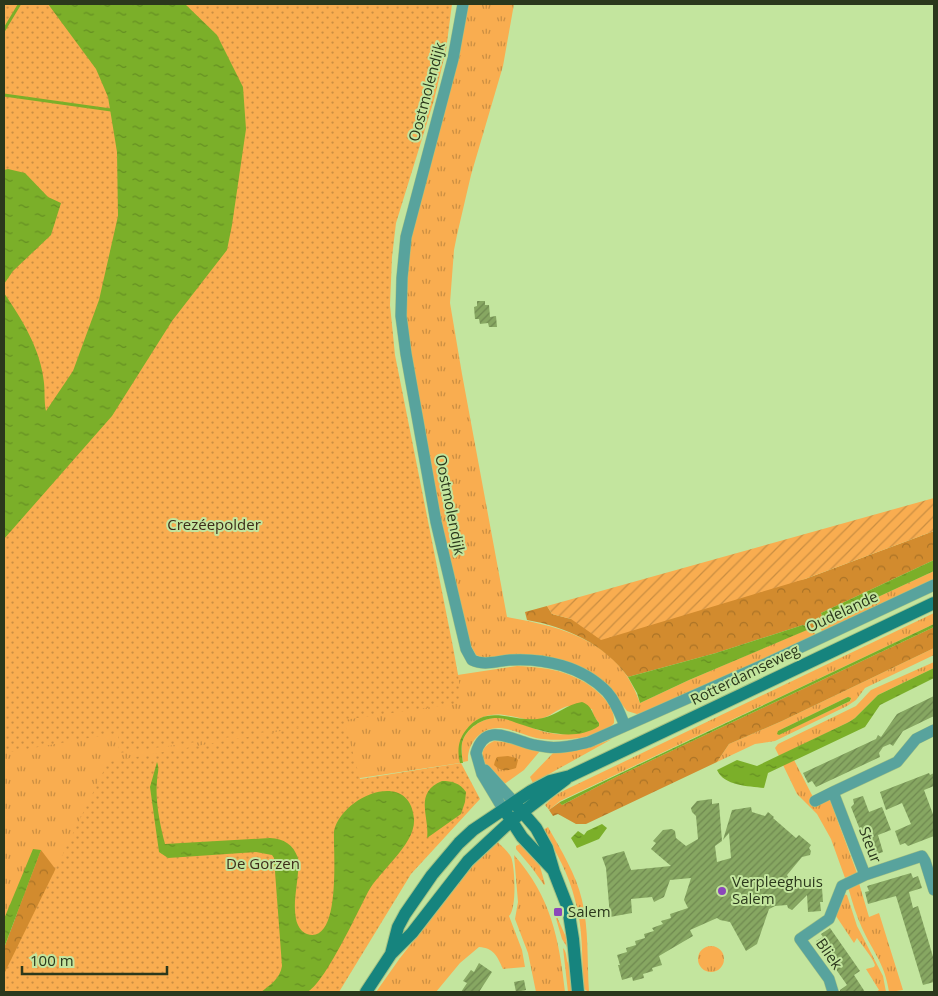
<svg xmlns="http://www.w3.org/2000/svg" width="938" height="996" font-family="'Open Sans',sans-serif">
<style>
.grass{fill:url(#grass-tufts);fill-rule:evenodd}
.forest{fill:url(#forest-crowns)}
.park{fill:url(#park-dots)}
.garden{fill:url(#garden-furrows)}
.water{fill:url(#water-ripples)}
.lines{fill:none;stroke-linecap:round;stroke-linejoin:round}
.stream{stroke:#7baf29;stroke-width:3}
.building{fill:url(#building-hatch)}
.street-casing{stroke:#a5c284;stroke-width:12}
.secondary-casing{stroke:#a5c284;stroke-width:14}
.street{stroke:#58a39d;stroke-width:11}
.secondary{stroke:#16847e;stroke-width:12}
.poi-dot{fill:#8b47ba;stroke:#c3e59e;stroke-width:2}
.labels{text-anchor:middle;stroke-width:4;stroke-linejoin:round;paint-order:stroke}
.street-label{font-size:15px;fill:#2b381c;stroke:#c3e59e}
.park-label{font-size:15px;fill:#3e2d1a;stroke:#c3e59e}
.poi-label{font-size:15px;fill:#2b381c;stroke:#c3e59e;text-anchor:start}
</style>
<defs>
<pattern id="grass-tufts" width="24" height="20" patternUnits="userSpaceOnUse" patternTransform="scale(1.25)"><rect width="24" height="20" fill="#f9ad50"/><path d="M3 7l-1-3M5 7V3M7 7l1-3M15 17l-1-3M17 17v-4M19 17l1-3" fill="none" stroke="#ca8e42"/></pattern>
<pattern id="forest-crowns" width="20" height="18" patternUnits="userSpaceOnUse" patternTransform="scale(1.25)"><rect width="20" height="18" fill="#d28b2e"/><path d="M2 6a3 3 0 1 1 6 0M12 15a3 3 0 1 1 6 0" fill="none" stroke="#ab7326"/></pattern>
<pattern id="park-dots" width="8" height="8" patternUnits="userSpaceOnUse" patternTransform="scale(1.25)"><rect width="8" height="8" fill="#f9ad50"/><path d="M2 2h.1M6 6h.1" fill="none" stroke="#ca8e42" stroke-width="1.8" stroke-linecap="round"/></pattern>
<pattern id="garden-furrows" width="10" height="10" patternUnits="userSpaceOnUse" patternTransform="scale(1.25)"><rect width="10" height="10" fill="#f9ad50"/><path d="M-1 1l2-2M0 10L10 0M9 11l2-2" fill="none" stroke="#ca8e42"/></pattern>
<pattern id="water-ripples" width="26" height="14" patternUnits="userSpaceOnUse" patternTransform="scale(1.25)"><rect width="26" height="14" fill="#7baf29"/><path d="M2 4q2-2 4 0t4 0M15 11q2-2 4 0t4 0" fill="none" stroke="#658f22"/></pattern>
<pattern id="building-hatch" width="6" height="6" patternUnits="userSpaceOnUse" patternTransform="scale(1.25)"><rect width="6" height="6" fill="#87a762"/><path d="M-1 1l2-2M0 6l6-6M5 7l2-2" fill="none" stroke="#6f8950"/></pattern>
</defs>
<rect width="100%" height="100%" fill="#c3e59e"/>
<path class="grass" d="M 468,4 L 514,4 L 503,66 L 471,175 L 457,235 L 454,250 L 450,303 L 462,374 L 507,617 C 564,627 620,642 640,703 L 689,680 L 813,627 L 816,637 L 641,713 L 637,714 L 627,711 L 617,698 L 584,670 L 480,657 L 476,655 L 471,646 L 440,521 L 406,323 L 408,248 L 462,37 Z
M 934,571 L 934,581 L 823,634 L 819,624 Z
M 934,613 L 934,624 L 560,801 L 549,810 L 545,805 L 554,796 L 565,790 Z
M 934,648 L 934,655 L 865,688 L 856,700 L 847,706 L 775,741 L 755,744 L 717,762 L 729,744 L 782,721 ZM 848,697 L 851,700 L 850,701 L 778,735 L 778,731 Z
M 934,662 L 934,668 L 878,695 L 855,718 L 849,722 L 779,756 L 775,748 L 778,744 L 856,706 L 871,690 Z
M 517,666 C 550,667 581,673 604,698 C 610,705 615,713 614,723 C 600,740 556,742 536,738 C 523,735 511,728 498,728 C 480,728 467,744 468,761 L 463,762 C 462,756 461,749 462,743 C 466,728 483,717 498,718 C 513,718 535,731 551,733 C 569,737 583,731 599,723 L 593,715 L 592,709 C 585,708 572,704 565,707 C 554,711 548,719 534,720 C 524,720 514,716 504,715 C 474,711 455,735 460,763 L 347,780 L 4,919 L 4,744 Z
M 612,739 L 533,783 L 530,777 L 554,752 L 593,746 Z
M 494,741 L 506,742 L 540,751 L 524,770 L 503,785 C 492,772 468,753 494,741 Z
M 794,760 L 813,797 L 829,797 L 857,873 L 845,878 L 831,839 L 817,814 L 797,794 L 783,765 Z
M 548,827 C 561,850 576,874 582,900 C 589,930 587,961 589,992 L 584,989 L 583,984 C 582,956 583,927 575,900 C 569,874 556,852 543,830 Z
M 497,841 C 501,846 508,851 511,857 C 515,866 517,909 509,916 L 522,950 L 525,967 L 503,969 C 497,956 494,948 479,947 L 460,963 L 436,992 L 376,992 L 400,958 L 479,857 Z
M 522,843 L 539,863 L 545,884 L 544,885 L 532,868 L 516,849 L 516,846 Z
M 514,855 C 551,897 559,938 565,992 L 536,992 L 528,953 L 515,919 L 518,902 Z
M 859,883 L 869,917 L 879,913 L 903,990 L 889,992 C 885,964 873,952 862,928 C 856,915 852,901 848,887 Z
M 843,894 L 847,895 L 857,926 L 883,976 L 886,992 L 876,992 L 879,990 L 866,969 L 874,967 L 875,965 C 871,955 863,947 857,938 L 854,943 L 836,916 Z
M 555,915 L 556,915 L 566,937 L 567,947 L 562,939 Z
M698 959a13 13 0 1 1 26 0a13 13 0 1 1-26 0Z
M 563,948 C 568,953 565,961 570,966 L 572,992 L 568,992 Z"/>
<path class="forest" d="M 934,531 L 934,560 L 821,613 L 824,622 L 807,630 L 807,627 L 803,625 L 716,653 L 628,677 C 604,644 567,627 527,620 L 525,612 L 547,606 L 552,614 L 571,619 L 805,579 Z
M 934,627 L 934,648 L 782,721 L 729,744 L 717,762 L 586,824 L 576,824 L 558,814 L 553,816 L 549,810 L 560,802 L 562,805 L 616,777 Z
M 508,756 L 516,758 L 518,760 L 516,768 C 507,771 501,772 494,765 L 495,761 L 497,757 Z
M 41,850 L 66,883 L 4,992 L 4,948 Z"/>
<path class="park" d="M 4,4 L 452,4 L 446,50 L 434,100 L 396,223 L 392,257 L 390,305 L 395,355 L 453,647 L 459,680 L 460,703 L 344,720 L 360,779 L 461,763 L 480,799 L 411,874 L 339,992 L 4,992 L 4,974 L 108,762 L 308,726 L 119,753 L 118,733 L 4,753 Z"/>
<path class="garden" d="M 934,498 L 934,531 L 805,579 L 601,640 L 571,619 L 552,614 L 547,606 Z"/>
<path class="water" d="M 48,4 L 185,4 L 217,35 L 243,87 L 246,129 L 232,225 L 227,250 L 172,321 L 112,416 L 4,539 L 4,293 C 22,319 41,350 44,383 C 45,392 44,402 46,411 L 73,371 L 99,300 L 118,216 L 117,152 L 108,97 L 96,69 Z
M 8,169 L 25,173 L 48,197 L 61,203 L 51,235 L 13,271 L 4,284 L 4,170 Z
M 934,560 L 934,571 L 824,622 L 821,613 Z
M 934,624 L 934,627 L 616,777 L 562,805 L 560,803 L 560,802 Z
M 803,625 L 807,627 L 807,630 L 689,680 L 640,703 L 637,693 L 628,677 L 716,653 Z
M 934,668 L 934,678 L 880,705 L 865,727 L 768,773 L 764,788 C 748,786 724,786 717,770 L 737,760 L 757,766 L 849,722 L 855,718 L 878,695 Z
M 848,697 L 851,698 L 850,701 L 779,735 L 777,734 L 778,731 Z
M 582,702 C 593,706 592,715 599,723 L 599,726 C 577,741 546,733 523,725 C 516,723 506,718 497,718 C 482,718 466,728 462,743 C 461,750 462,756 463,763 L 460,763 C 457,751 458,740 466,730 C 488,701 516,725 543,718 C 557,715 567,704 582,702 Z
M 157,762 C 160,771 157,773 157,781 C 155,801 160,825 165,844 L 270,838 C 284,839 293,844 298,858 C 300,878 292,899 296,919 C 297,925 301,932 307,934 C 342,945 333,850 334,831 C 342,796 410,768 414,819 C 416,844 379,871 368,892 C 358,911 324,985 307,992 C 300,995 270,992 261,992 C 270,985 280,979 282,966 L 274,858 L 272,855 L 256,852 L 168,858 L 159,852 L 150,787 Z
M 442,781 C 452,781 460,783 466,792 L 465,802 L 461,814 L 427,838 C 430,817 413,793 442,781 Z
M 602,824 L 607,828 L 599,839 L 577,848 L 571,838 L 578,831 L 584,835 L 587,831 Z
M 33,849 L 41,850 L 4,948 L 4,919 Z"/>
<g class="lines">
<path class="stream" d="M 4,30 L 19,5
M 4,95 L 111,110"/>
</g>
<path class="building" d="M 477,301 L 485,301 L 485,305 L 489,305 L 490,317 L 496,316 L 497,327 L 489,327 L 488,323 L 480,324 L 479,319 L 475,319 L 474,307 L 477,306 Z
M 934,696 L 934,716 L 903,731 L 893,746 L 890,744 L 883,747 L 879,753 L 880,757 L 816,787 L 812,781 L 808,783 L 803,773 L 876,739 L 878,735 L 881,737 L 897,714 Z
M 929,773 L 930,775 L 934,773 L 934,786 L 924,790 L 934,817 L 934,836 L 908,846 L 905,843 L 900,845 L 895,831 L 911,824 L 902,803 L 886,810 L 880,792 Z
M 863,796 L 869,812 L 882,807 L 891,830 L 878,835 L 883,852 L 874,855 L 873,851 L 868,850 L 851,807 L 854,804 L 853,799 Z
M 712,799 L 712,804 L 719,803 L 722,841 L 715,846 L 717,862 L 731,858 L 729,833 L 723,840 L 732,810 L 751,807 L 752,812 L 765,816 L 768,812 L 774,817 L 773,818 L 796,838 L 799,835 L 811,845 L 809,848 L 811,851 L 810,855 L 802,857 L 787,875 L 794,888 L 807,886 L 813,881 L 822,888 L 823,902 L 820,902 L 821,911 L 808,912 L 807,895 L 792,910 L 788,908 L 787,905 L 775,906 L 769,909 L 757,944 L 746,951 L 730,922 L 720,920 L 717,918 L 690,930 L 693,936 L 659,956 L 662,965 L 652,968 L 653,971 L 643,974 L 644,978 L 633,981 L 632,977 L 622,980 L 618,965 L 620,965 L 617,955 L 627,952 L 626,948 L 636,945 L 635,941 L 645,938 L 644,934 L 654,931 L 652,928 L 663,924 L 661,921 L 671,918 L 670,914 L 688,908 L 684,900 L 691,878 L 670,880 L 664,897 L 654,902 L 652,897 L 631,899 L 632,913 L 610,917 L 606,868 L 602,857 L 624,851 L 631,870 L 671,866 L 651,849 L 656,843 L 653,841 L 663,830 L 672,829 L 675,831 L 676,838 L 686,846 L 698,839 L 696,816 L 692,812 L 691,808 L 697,801 Z
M 911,873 L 913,878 L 918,876 L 922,888 L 909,892 L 913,908 L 918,906 L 934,960 L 934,982 L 923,985 L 896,896 L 868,904 L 865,892 L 869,891 L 867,886 Z
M 830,928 L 860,971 L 854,975 L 865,992 L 840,992 L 840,990 L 847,985 L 816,941 L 823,937 L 821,934 Z
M 479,963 L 492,972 L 479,992 L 461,992 L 467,983 L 463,981 L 471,970 L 474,972 Z
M 524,980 L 526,990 L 516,992 L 514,982 Z"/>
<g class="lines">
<defs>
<path id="street" d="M 463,4 L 453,59 L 406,237 L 402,278 L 401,316 L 406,354 L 436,522 L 466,649 L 472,660 C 484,666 497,661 510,660 C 544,658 582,666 607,692 C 616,702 620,714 625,726
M 934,730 L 916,739 L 897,762 L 833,792 L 865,875 L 922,856 L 925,861 L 934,890
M 485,770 L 514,802
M 815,801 L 833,792
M 503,809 L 482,774 L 476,753 C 484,725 505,736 524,742 C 531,745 539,746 547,747 C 561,749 576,745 589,742 L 763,665 L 934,585
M 833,992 L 829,979 L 800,939 L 829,919 L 842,886 L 865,875"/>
<path id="secondary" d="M 517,806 L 536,828 L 547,848 L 554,872 L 568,908 L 573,939 L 578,992
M 507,814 L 522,837 L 553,870
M 391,954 L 398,927 L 405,914 L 432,875 L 459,843 L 473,830 L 531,791 L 550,781 L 570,776 L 934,603
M 366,992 L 391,954 L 412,933 L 468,861 L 511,821 L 566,779"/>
</defs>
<use href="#street" class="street-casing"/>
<use href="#secondary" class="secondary-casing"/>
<use href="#street" class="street"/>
<use href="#secondary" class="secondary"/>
</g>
<g class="poi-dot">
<circle cx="722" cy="891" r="5"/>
<rect x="553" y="907" width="10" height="10" rx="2.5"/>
</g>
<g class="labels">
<g class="street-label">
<text transform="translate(427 92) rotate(-75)" y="5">Oostmolendijk</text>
<text transform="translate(450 505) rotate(79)" y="5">Oostmolendijk</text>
<text transform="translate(842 612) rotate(-25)" y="5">Oudelande</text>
<text transform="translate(745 675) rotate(-26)" y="5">Rotterdamseweg</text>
<text transform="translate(870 845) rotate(69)" y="5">Steur</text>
<text transform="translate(829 954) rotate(55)" y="5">Bliek</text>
</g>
<g class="park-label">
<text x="214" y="530">Crezéepolder</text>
<text x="263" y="869">De Gorzen</text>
</g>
<g class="poi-label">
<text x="732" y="887">Verpleeghuis<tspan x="732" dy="17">Salem</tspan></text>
<text x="568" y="917">Salem</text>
</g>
</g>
<rect width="938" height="996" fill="none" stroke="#2b381c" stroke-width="10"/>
<path d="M22 966v8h145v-8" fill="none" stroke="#2b381c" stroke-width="2.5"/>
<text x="30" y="966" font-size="15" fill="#2b381c" stroke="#c3e59e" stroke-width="4" paint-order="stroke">100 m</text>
</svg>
